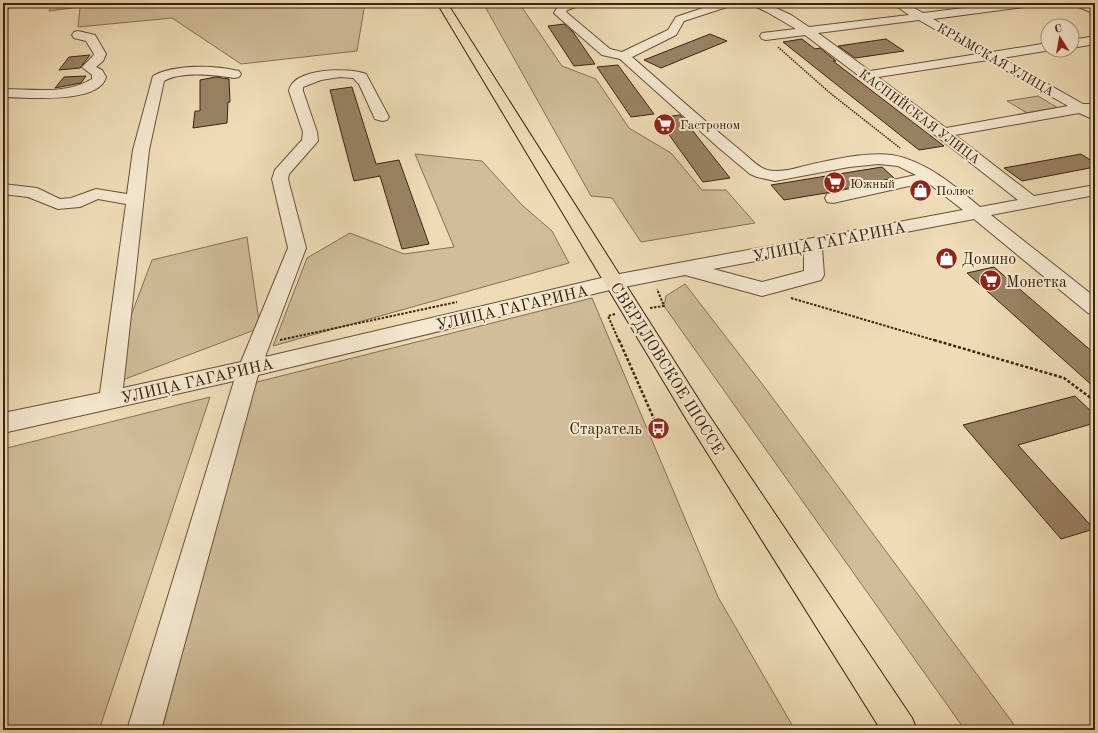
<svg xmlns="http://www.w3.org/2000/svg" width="1098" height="733" font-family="'Old Standard TT',serif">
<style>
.green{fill:#d0bd99;stroke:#867054}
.building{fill:#998365;stroke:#3c230e}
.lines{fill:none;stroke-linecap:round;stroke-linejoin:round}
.minor-casing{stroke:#685138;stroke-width:2}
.major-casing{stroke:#3c230e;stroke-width:2}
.path-far2{stroke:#3c230e;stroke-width:1.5;stroke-dasharray:1.5 1;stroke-linecap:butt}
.path-far1{stroke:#3c230e;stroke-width:2;stroke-dasharray:2.5 1.5;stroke-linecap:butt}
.path{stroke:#3c230e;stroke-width:2.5;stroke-dasharray:3 2;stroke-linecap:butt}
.minor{fill:#f4e8d0;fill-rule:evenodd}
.major{fill:#eedcb6;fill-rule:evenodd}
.labels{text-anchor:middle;stroke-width:4;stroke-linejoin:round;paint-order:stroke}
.far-street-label{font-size:13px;fill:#3c230e;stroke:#f4e8d0}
.far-poi-label{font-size:13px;fill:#3c230e;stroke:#f4e8d0;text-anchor:start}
.street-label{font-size:16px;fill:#3c230e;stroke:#f4e8d0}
.poi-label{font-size:16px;fill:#3c230e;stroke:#f4e8d0;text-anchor:start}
</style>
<rect width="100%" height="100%" fill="#eedcb6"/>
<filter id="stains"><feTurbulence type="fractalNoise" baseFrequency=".005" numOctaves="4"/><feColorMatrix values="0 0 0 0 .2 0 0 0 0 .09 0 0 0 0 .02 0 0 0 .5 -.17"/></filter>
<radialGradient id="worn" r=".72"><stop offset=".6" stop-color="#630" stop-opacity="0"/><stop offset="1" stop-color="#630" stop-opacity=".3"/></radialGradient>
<path class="green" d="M 53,3 L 365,3 L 357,51 L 241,64 L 172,18 L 78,27 L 80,7 L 49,11 Z
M 483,3 L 519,3 L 562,66 L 596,79 L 629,128 L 671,153 L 702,190 L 726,190 L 755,223 L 641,242 L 612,198 L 591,196 Z
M 1038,96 L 1058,108 L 1027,113 L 1007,101 Z
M 415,154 L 482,161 L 522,205 L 552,231 L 569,263 L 273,346 L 307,258 L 350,233 L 404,254 L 454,247 Z
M 247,237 L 260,328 L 104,387 L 152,260 Z
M 685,284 L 766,389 L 1018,730 L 965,730 L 664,306 L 666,296 Z
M 592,298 L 718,597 L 795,730 L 162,730 L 249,384 Z
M 210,397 L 99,730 L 3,730 L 3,449 Z"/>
<path class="building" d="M 564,24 L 573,32 L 595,64 L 574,66 L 548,26 Z
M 710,34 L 727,41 L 661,68 L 644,60 Z
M 802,39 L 815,49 L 820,48 L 836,61 L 833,61 L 944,146 L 919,150 L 783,42 Z
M 886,39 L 904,51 L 855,58 L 838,46 Z
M 90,55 L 80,68 L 59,70 L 69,57 Z
M 618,65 L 654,114 L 631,117 L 597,67 Z
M 86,76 L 81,83 L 55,88 L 64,77 Z
M 216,77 L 229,79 L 230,102 L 228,102 L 227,123 L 193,128 L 195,111 L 200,111 L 200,80 Z
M 352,87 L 376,164 L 399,160 L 429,244 L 402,249 L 380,176 L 354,181 L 330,90 Z
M 680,115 L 681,116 L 730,178 L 703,182 L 657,118 Z
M 1081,154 L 1095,163 L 1095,167 L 1022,181 L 1004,168 Z
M 882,167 L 894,178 L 826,193 L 784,200 L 771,185 Z
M 994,267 L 1095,354 L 1095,388 L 967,273 Z
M 1075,396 L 1095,415 L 1095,423 L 1018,445 L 1094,529 L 1061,539 L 963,425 Z"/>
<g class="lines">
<defs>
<path id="minor" d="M 3,3 L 12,3 L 7,10 L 3,11 Z
M 567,3 L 583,3 L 582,5 L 567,10 L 566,12 L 610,49 L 622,52 L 668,30 L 676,17 L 718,3 L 734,3 L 733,5 L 684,21 L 676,35 L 632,57 C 668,88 703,120 740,150 C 748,156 757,167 767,170 C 782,174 802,166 817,163 C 841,158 868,152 892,155 C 926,161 955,186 980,207 L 1018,200 L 870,84 L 805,35 L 766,40 L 762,39 L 760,36 L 762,33 L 796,29 L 767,12 L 752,5 L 751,3 L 765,3 L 791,15 L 809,27 L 909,15 L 892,3 L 905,3 L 923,13 L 1005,3 L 1037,3 L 1032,6 L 933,19 L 992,52 L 1048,43 L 1048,50 L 1051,50 L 1002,58 L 1083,104 L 1093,104 L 1095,107 L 1094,109 L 1095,110 L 1095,120 L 1079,113 L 955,135 L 1034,196 L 1095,185 L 1095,195 L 991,215 L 1095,297 L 1095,315 L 1088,313 L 974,219 L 822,248 L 824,275 L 821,280 L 762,296 L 685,275 L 614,289 L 258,375 L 161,730 L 127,730 L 234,381 L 3,433 L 3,413 L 100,393 L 126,204 L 98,199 L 80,207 L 58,209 L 28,197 L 3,194 L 3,184 L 37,188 L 60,199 L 71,198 L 96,189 L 127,194 L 133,150 L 153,76 C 174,64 215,65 239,71 L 241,74 L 239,77 L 234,78 C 216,75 181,71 164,81 L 149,150 L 123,388 L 241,362 L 288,248 L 272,179 L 275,170 L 302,140 L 303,132 L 289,91 C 292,68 349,67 366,74 L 389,117 L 387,120 L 382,121 L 375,119 L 359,84 L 353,78 L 340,77 L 321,80 L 303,87 L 303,91 L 317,132 L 318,141 L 289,174 L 288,179 L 306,248 L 265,357 L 614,275 L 963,210 L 927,182 L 833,203 L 827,202 L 825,198 L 827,194 L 916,175 L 898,166 L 879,164 L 849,167 L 775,181 L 757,177 L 750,174 L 719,148 L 620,59 L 602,55 L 556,15 L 554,13 L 558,6 ZM 919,20 L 978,54 L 870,71 L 818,33 ZM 988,60 L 1068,106 L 946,128 L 878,77 ZM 804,252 L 804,271 L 762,282 L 713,269 Z
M 1073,3 L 1087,3 L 1095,7 L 1095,14 L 1074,5 Z
M 78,31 L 95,35 L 106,54 L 103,61 L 96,67 L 102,70 L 106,77 C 99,105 24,97 3,97 L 3,89 C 32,89 66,95 92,79 L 92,75 L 82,67 L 93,56 L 94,54 L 86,41 L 74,38 L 72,35 L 74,32 Z
M 1095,36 L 1095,44 L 1072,48 L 1072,40 Z"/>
<path id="major" d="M 437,3 L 447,3 L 704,408 L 912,718 L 917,730 L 881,730 L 688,422 Z"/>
</defs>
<use href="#minor" class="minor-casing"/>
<use href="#major" class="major-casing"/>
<path class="path-far2" d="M 778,47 L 830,93 L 900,148"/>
<path class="path-far1" d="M 791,298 L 937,341
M 650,308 L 664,306 L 657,289
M 615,314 L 608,316 L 619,341
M 280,340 L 457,302"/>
<path class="path" d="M 619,340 L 658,428
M 934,340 L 1064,378 L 1095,401"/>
<use href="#minor" class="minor"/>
<use href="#major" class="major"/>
</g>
<defs>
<symbol id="supermarket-disc" viewBox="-11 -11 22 22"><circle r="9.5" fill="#8f2418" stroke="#f4e8d0"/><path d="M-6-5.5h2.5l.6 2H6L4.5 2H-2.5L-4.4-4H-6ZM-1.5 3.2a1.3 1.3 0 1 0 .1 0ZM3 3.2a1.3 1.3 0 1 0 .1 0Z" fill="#fff"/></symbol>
<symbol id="shop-disc" viewBox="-11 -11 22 22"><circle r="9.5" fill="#8f2418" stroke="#f4e8d0"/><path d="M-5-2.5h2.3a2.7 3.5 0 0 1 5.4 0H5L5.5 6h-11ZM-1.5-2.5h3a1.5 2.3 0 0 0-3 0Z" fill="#fff"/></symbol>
<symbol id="bus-disc" viewBox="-11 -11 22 22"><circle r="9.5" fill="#8f2418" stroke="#f4e8d0"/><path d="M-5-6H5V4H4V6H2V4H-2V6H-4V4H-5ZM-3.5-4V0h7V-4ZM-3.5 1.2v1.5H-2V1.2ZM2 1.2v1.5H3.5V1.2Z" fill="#fff"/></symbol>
</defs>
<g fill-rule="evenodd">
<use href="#supermarket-disc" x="652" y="112" width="25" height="25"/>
<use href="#supermarket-disc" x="822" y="170" width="25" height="25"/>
<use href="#shop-disc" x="908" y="178" width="25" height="25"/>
<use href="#shop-disc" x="934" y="246" width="25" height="25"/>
<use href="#supermarket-disc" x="978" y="268" width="25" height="25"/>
<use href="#bus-disc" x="646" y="416" width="25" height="25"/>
</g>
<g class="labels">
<g class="far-street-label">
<text transform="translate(996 59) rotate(30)" y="5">КРЫМСКАЯ УЛИЦА</text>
<text transform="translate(920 116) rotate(37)" y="5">КАСПИЙСКАЯ УЛИЦА</text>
</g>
<g class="far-poi-label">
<text x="680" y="129">Гастроном</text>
<text x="850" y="188">Южный</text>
<text x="936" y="195">Полюс</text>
</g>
<g class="street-label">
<text transform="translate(829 241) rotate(-11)" y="6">УЛИЦА ГАГАРИНА</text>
<text transform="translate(512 307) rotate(-13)" y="6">УЛИЦА ГАГАРИНА</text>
<text transform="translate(668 368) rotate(58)" y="6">СВЕРДЛОВСКОЕ ШОССЕ</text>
<text transform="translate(197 380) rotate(-13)" y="6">УЛИЦА ГАГАРИНА</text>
</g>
<g class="poi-label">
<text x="962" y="264">Домино</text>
<text x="1006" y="287">Монетка</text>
<text x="642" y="434" text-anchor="end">Старатель</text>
</g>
</g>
<rect width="1098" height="733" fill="none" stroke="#eedcb6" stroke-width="16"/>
<rect x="4" y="4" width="1090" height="725" fill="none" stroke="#3c230e" stroke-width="2"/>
<rect x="8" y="8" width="1082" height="717" fill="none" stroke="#3c230e"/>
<g transform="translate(1060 38) rotate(349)"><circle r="19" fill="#f4e8d0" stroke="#aa9982"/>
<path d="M0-3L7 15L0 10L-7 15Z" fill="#8f2418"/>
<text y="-6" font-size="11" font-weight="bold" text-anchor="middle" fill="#3c230e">С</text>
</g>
<rect width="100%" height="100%" filter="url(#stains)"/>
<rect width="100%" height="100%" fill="url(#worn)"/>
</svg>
